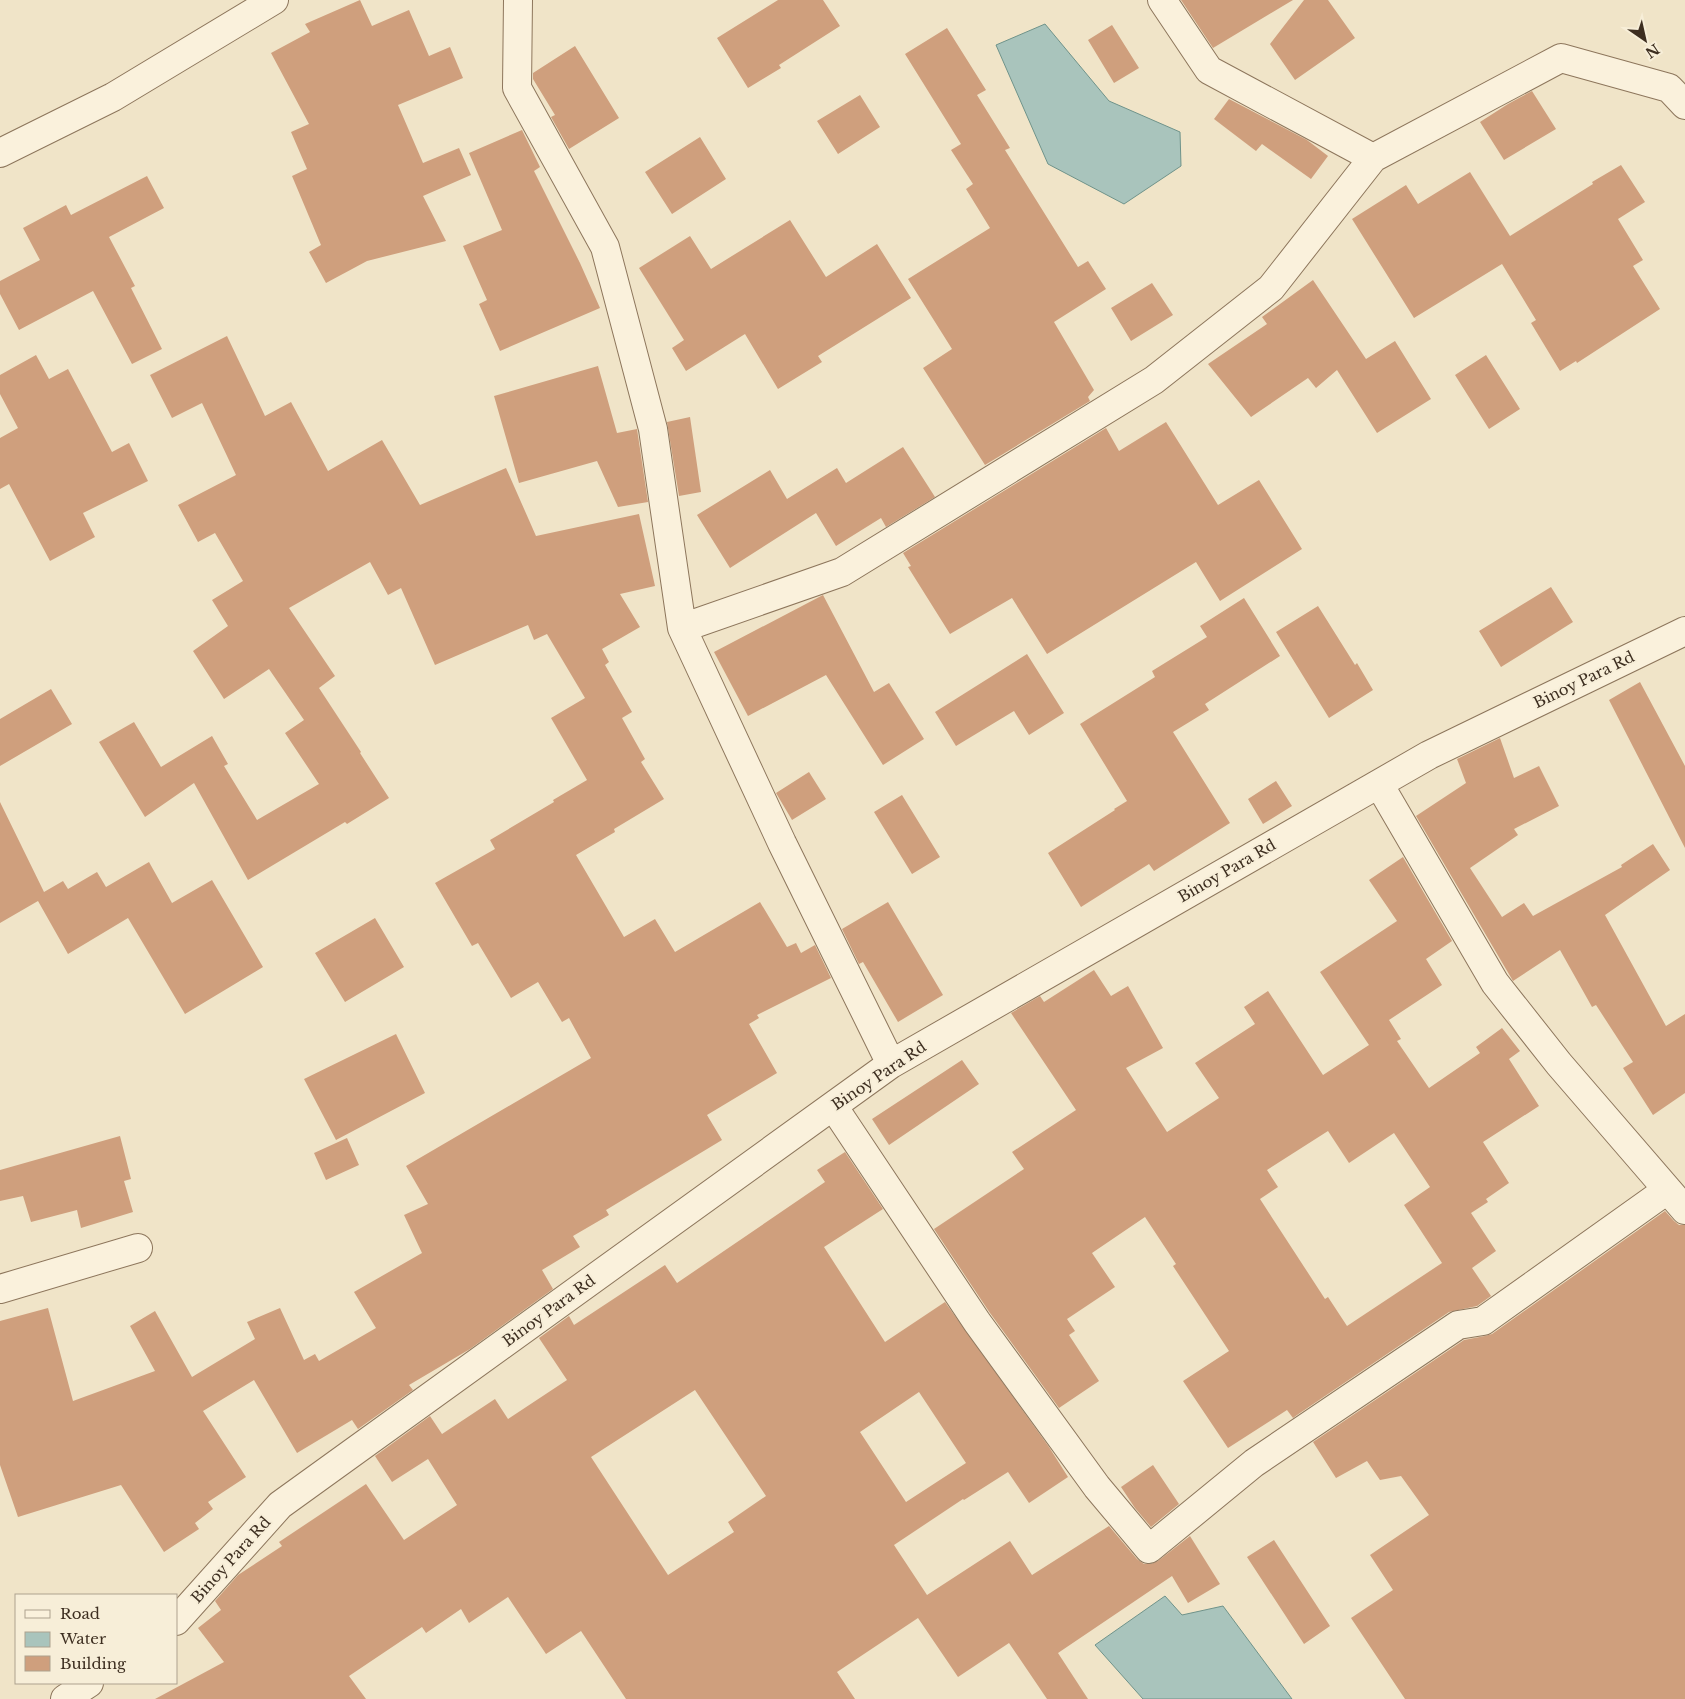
<svg xmlns="http://www.w3.org/2000/svg" width="1685" height="1699" font-family="'Libre Baskerville',serif">
<style>
.water{fill:#a9c4bc;stroke:#6f938a}
.building{fill:#cf9f7d;fill-rule:evenodd}
.lines{fill:none;stroke-linecap:round;stroke-linejoin:round}
.minor-casing{stroke:#8d765c;stroke-width:30}
.minor{stroke:#faf1dc;stroke-width:28}
.labels{text-anchor:middle;stroke-width:4;stroke-linejoin:round;paint-order:stroke}
.street-label{font-size:15px;fill:#3d2e20;stroke:#f7eed8}
</style>
<rect width="100%" height="100%" fill="#f0e4c8"/>
<path class="water" d="M 1045,24 L 1109,101 L 1180,132 L 1181,166 L 1124,204 L 1048,164 L 996,45 Z
M 1165,1596 L 1182,1615 L 1223,1606 L 1292,1699 L 1143,1699 L 1095,1645 Z"/>
<path class="building" d="M 360,0 L 372,26 L 409,10 L 429,56 L 450,47 L 463,78 L 398,105 L 423,163 L 459,148 L 471,175 L 423,196 L 446,241 L 367,261 L 326,283 L 309,252 L 321,245 L 292,176 L 307,169 L 291,132 L 309,124 L 271,53 L 310,32 L 305,24 Z
M 778,0 L 823,0 L 840,26 L 779,65 L 781,68 L 748,88 L 717,38 Z
M 1181,0 L 1293,0 L 1213,48 Z
M 1304,0 L 1328,0 L 1355,38 L 1295,80 L 1270,44 Z
M 1112,25 L 1139,68 L 1114,83 L 1088,40 Z
M 947,28 L 986,90 L 977,95 L 1010,148 L 1005,150 L 1078,267 L 1088,261 L 1106,289 L 1054,322 L 1094,390 L 1088,397 L 1090,401 L 985,465 L 923,368 L 952,349 L 908,279 L 990,228 L 966,189 L 973,184 L 951,150 L 961,144 L 905,54 Z
M 575,46 L 619,118 L 569,149 L 551,117 L 555,115 L 533,79 L 533,73 Z
M 1532,91 L 1556,129 L 1504,160 L 1480,122 L 1508,104 Z
M 860,95 L 880,127 L 838,154 L 817,121 Z
M 1229,99 L 1307,140 L 1328,156 L 1311,179 L 1262,144 L 1256,151 L 1214,119 Z
M 522,130 L 540,167 L 534,171 L 580,263 L 600,308 L 500,351 L 479,304 L 487,300 L 463,246 L 502,230 L 469,153 Z
M 700,137 L 726,179 L 672,214 L 645,172 Z
M 1621,165 L 1645,202 L 1618,219 L 1643,260 L 1633,266 L 1660,309 L 1577,363 L 1576,361 L 1560,371 L 1531,323 L 1536,320 L 1502,264 L 1414,318 L 1352,219 L 1406,185 L 1418,204 L 1470,172 L 1510,236 L 1593,184 L 1592,182 Z
M 147,176 L 164,208 L 109,237 L 135,286 L 131,288 L 162,349 L 132,364 L 93,291 L 19,330 L 0,294 L 0,281 L 40,260 L 23,228 L 66,205 L 71,215 Z
M 790,220 L 826,277 L 877,244 L 911,298 L 818,356 L 822,362 L 778,389 L 745,334 L 686,371 L 672,348 L 684,340 L 639,268 L 690,236 L 711,269 Z
M 1313,280 L 1366,359 L 1395,341 L 1431,399 L 1377,433 L 1337,370 L 1316,388 L 1308,378 L 1251,417 L 1208,364 L 1267,324 L 1262,317 Z
M 1152,283 L 1173,315 L 1131,341 L 1111,308 Z
M 227,336 L 265,416 L 291,402 L 328,471 L 382,440 L 420,505 L 506,468 L 536,536 L 639,514 L 655,586 L 620,594 L 640,627 L 602,649 L 609,662 L 605,665 L 632,712 L 622,718 L 645,759 L 641,762 L 664,799 L 614,829 L 615,832 L 576,855 L 624,937 L 655,919 L 675,952 L 760,902 L 787,947 L 796,943 L 801,953 L 815,945 L 831,978 L 757,1015 L 759,1018 L 749,1024 L 777,1073 L 707,1115 L 722,1140 L 606,1210 L 609,1215 L 573,1236 L 580,1247 L 542,1270 L 553,1289 L 470,1349 L 409,1385 L 413,1390 L 358,1429 L 352,1420 L 297,1453 L 254,1380 L 203,1411 L 246,1477 L 208,1502 L 213,1509 L 195,1523 L 199,1529 L 164,1552 L 121,1485 L 18,1517 L 0,1465 L 0,1321 L 48,1308 L 73,1401 L 155,1371 L 130,1326 L 155,1311 L 192,1377 L 255,1339 L 247,1322 L 280,1308 L 304,1360 L 315,1354 L 319,1361 L 376,1328 L 354,1292 L 422,1253 L 404,1215 L 428,1204 L 406,1166 L 591,1058 L 569,1018 L 562,1022 L 538,982 L 511,998 L 478,943 L 472,946 L 435,883 L 495,849 L 490,840 L 554,802 L 553,800 L 587,780 L 551,718 L 585,698 L 547,634 L 534,640 L 528,625 L 435,665 L 401,588 L 388,595 L 370,562 L 289,608 L 335,676 L 319,688 L 361,752 L 360,753 L 389,798 L 347,824 L 345,822 L 248,880 L 194,783 L 145,817 L 99,742 L 134,722 L 161,767 L 212,736 L 228,764 L 224,766 L 257,820 L 319,784 L 285,733 L 304,720 L 269,669 L 224,699 L 193,651 L 228,626 L 212,600 L 243,581 L 215,533 L 198,542 L 178,505 L 236,475 L 202,403 L 172,418 L 150,375 Z
M 36,355 L 49,379 L 68,369 L 112,452 L 129,443 L 148,481 L 83,513 L 95,537 L 50,561 L 9,484 L 0,489 L 0,438 L 18,428 L 0,394 L 0,375 Z
M 1486,355 L 1520,409 L 1489,429 L 1455,375 Z
M 598,366 L 617,433 L 637,429 L 648,502 L 618,507 L 597,461 L 519,483 L 494,396 Z
M 690,417 L 701,492 L 679,496 L 667,422 Z
M 1166,422 L 1218,505 L 1259,480 L 1302,549 L 1220,601 L 1196,562 L 1047,654 L 1012,598 L 950,634 L 908,567 L 911,566 L 903,553 L 1106,428 L 1119,451 Z
M 903,447 L 935,497 L 886,527 L 881,518 L 836,546 L 816,513 L 730,568 L 697,515 L 770,470 L 787,499 L 837,468 L 846,483 Z
M 1551,587 L 1573,622 L 1501,667 L 1479,631 Z
M 823,595 L 874,692 L 889,683 L 924,739 L 883,765 L 826,675 L 748,716 L 714,652 Z
M 1244,598 L 1280,656 L 1205,704 L 1209,710 L 1173,732 L 1230,823 L 1154,871 L 1149,864 L 1081,907 L 1048,853 L 1115,810 L 1114,809 L 1127,801 L 1080,724 L 1155,677 L 1152,671 L 1207,637 L 1200,626 Z
M 1318,606 L 1355,665 L 1357,663 L 1373,690 L 1329,718 L 1276,632 Z
M 1027,654 L 1064,713 L 1029,735 L 1014,711 L 956,746 L 935,712 Z
M 1640,682 L 1685,766 L 1685,848 L 1609,700 Z
M 51,689 L 72,724 L 0,766 L 0,719 Z
M 1500,738 L 1514,778 L 1539,766 L 1559,806 L 1514,829 L 1518,835 L 1470,868 L 1502,917 L 1524,903 L 1533,916 L 1622,867 L 1621,865 L 1653,844 L 1670,870 L 1605,915 L 1666,1026 L 1685,1014 L 1685,1093 L 1653,1115 L 1623,1068 L 1633,1062 L 1596,1005 L 1592,1007 L 1560,950 L 1513,981 L 1416,816 L 1466,783 L 1457,759 Z
M 809,772 L 826,799 L 792,820 L 776,793 Z
M 1276,781 L 1292,806 L 1263,824 L 1248,799 Z
M 902,795 L 940,857 L 912,874 L 874,812 Z
M 0,802 L 44,892 L 63,881 L 68,889 L 97,872 L 106,887 L 149,862 L 172,903 L 212,880 L 263,967 L 185,1014 L 128,918 L 68,954 L 38,901 L 0,923 Z
M 1403,857 L 1452,941 L 1426,959 L 1442,985 L 1389,1020 L 1401,1039 L 1397,1041 L 1429,1088 L 1480,1053 L 1476,1047 L 1502,1028 L 1520,1051 L 1509,1059 L 1539,1106 L 1483,1142 L 1509,1183 L 1486,1199 L 1488,1202 L 1471,1213 L 1496,1251 L 1472,1268 L 1491,1296 L 1477,1306 L 1449,1312 L 1297,1415 L 1293,1418 L 1287,1410 L 1228,1448 L 1183,1381 L 1229,1351 L 1173,1266 L 1176,1264 L 1145,1217 L 1092,1253 L 1115,1287 L 1067,1319 L 1075,1331 L 1069,1335 L 1099,1381 L 1059,1408 L 990,1313 L 934,1229 L 1024,1169 L 1012,1152 L 1076,1110 L 1011,1013 L 1040,996 L 1044,1002 L 1094,970 L 1111,996 L 1128,986 L 1163,1048 L 1126,1068 L 1167,1132 L 1219,1098 L 1195,1063 L 1255,1024 L 1244,1007 L 1268,991 L 1323,1075 L 1369,1045 L 1320,972 L 1397,921 L 1369,880 ZM 1328,1131 L 1349,1163 L 1394,1133 L 1430,1187 L 1404,1205 L 1442,1263 L 1347,1326 L 1328,1297 L 1325,1299 L 1260,1199 L 1278,1187 L 1267,1170 Z
M 888,902 L 943,995 L 898,1022 L 863,962 L 859,964 L 842,929 Z
M 375,918 L 404,967 L 345,1002 L 315,953 Z
M 396,1034 L 425,1093 L 336,1140 L 304,1079 Z
M 962,1060 L 979,1084 L 889,1145 L 872,1119 Z
M 120,1136 L 131,1179 L 124,1181 L 133,1212 L 81,1228 L 77,1210 L 31,1222 L 23,1196 L 0,1201 L 0,1170 Z
M 347,1138 L 359,1165 L 326,1180 L 314,1153 Z
M 845,1152 L 883,1209 L 824,1247 L 885,1342 L 945,1302 L 1049,1447 L 1068,1477 L 1029,1503 L 1008,1472 L 964,1500 L 963,1499 L 894,1545 L 927,1595 L 1010,1541 L 1032,1575 L 1109,1526 L 1137,1559 L 1144,1564 L 1151,1564 L 1158,1561 L 1190,1536 L 1220,1584 L 1188,1603 L 1172,1576 L 1058,1653 L 1088,1699 L 1047,1699 L 1009,1643 L 958,1677 L 918,1618 L 837,1672 L 855,1699 L 626,1699 L 581,1631 L 546,1654 L 508,1597 L 469,1623 L 461,1609 L 426,1633 L 422,1627 L 349,1676 L 366,1699 L 155,1699 L 224,1662 L 198,1628 L 221,1610 L 215,1601 L 238,1575 L 282,1546 L 279,1542 L 366,1484 L 404,1540 L 457,1505 L 428,1459 L 392,1482 L 375,1456 L 430,1416 L 442,1434 L 495,1399 L 508,1419 L 567,1380 L 539,1338 L 569,1316 L 574,1325 L 665,1265 L 677,1283 L 825,1182 L 817,1170 ZM 695,1390 L 766,1496 L 728,1522 L 734,1532 L 668,1575 L 591,1457 ZM 919,1392 L 966,1463 L 906,1502 L 860,1432 Z
M 1665,1211 L 1674,1221 L 1679,1225 L 1685,1225 L 1685,1699 L 1405,1699 L 1351,1618 L 1393,1590 L 1370,1555 L 1429,1515 L 1401,1476 L 1380,1480 L 1367,1461 L 1336,1478 L 1313,1442 L 1464,1340 L 1485,1336 L 1492,1334 Z
M 1153,1465 L 1179,1504 L 1151,1527 L 1135,1508 L 1121,1487 Z
M 1274,1540 L 1330,1626 L 1304,1644 L 1247,1557 Z"/>
<g class="lines">
<defs>
<path id="minor" d="M 518,0 L 517,88 L 605,247 L 653,429 L 682,628 L 782,843 L 891,1064
M 1162,0 L 1209,70 L 1373,158 L 1561,58 L 1669,88 L 1685,105
M 0,153 L 113,97 L 274,0
M 682,628 L 842,572 L 1154,380 L 1271,288 L 1373,158
M 1379,784 L 1495,983 L 1559,1064 L 1685,1210
M 833,1106 L 977,1322 L 1097,1487 L 1149,1549 L 1254,1463 L 1458,1325 L 1483,1321 L 1667,1190
M 0,1289 L 138,1248
M 176,1621 L 280,1505 L 891,1064 L 1429,755 L 1685,631
M 65,1699 L 89,1683"/>
</defs>
<use href="#minor" class="minor-casing"/>
<use href="#minor" class="minor"/>
</g>
<g class="labels">
<g class="street-label">
<text transform="translate(1584 680) rotate(-26)" y="5">Binoy Para Rd</text>
<text transform="translate(1227 871) rotate(-30)" y="5">Binoy Para Rd</text>
<text transform="translate(879 1076) rotate(-34)" y="5">Binoy Para Rd</text>
<text transform="translate(549 1311) rotate(-36)" y="5">Binoy Para Rd</text>
<text transform="translate(231 1560) rotate(-48)" y="5">Binoy Para Rd</text>
</g>
</g>
<rect x="15" y="1594" width="162" height="90" fill="#f7eed8" stroke="#ada18e"/>
<rect x="25" y="1610" width="25" height="8" fill="#faf1dc" stroke="#ada18e"/>
<text x="60" y="1619" font-size="15" fill="#3d2e20">Road</text>
<rect x="25" y="1632" width="25" height="15" fill="#a9c4bc" stroke="#ada18e"/>
<text x="60" y="1644" font-size="15" fill="#3d2e20">Water</text>
<rect x="25" y="1656" width="25" height="15" fill="#cf9f7d" stroke="#ada18e"/>
<text x="60" y="1669" font-size="15" fill="#3d2e20">Building</text>
<g transform="translate(1645 40) rotate(146)" stroke="#f7eed8" stroke-width="4" paint-order="stroke">
<path d="M0-4L9 19L0 12L-9 19Z" fill="#3d2e20"/>
<text y="-8" font-size="14" font-weight="bold" text-anchor="middle" fill="#3d2e20">N</text>
</g>
</svg>
